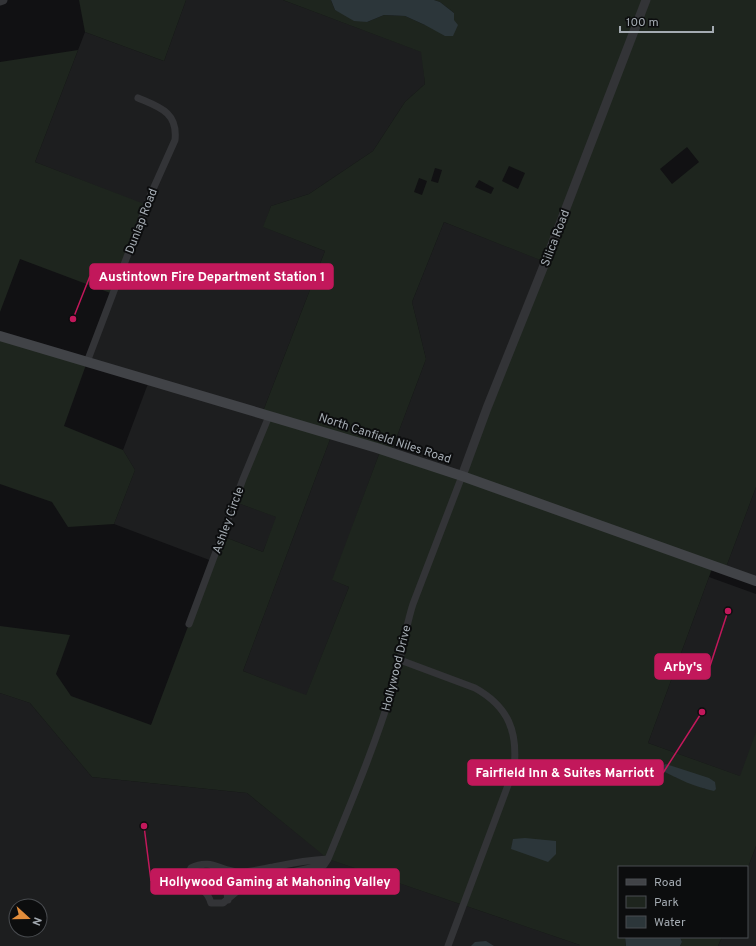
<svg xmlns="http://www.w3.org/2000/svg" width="756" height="946" font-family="Overpass,sans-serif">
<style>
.built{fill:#1d1e1f;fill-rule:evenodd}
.green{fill:#1e251e;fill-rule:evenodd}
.water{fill:#2c363a}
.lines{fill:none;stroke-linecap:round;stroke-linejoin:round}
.minor{stroke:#333437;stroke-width:7}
.tertiary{stroke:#333437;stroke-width:9}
.secondary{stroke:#414347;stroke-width:10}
.labels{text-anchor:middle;stroke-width:4;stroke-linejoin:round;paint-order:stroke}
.street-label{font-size:12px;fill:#a4abb2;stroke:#0c0d0e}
.leader{fill:none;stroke:#c2185b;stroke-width:1.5}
.callout-dot{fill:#c2185b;stroke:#0c0d0e;stroke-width:1.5}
.callout{fill:#c2185b;stroke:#c2185b;stroke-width:1.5}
.callout-label{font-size:13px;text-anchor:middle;font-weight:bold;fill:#fff}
</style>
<rect width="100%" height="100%" fill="#111113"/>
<path class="built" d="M 186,0 L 283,0 L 422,52 L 425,84 L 405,102 L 373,151 L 309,194 L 271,206 L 264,227 L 325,251 L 262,414 L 269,416 L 235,502 L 277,517 L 263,552 L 222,536 L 212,561 L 114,524 L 135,470 L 123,450 L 149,381 L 87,362 L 147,206 L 35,162 L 85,32 L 164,61 Z
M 444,222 L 546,262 L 462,476 L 391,452 L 426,359 L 412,302 Z
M 332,434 L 381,449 L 333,580 L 349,587 L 306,696 L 243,671 Z
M 756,487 L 756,581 L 725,570 Z
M 709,577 L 756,594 L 756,782 L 648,743 Z
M 0,693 L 30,703 L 92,777 L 247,793 L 329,859 L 580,945 L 580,946 L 0,946 ZM 16,906 L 40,906 L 40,930 L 16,930 Z
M 756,846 L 756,946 L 718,946 L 722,937 L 747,937 L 747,870 Z"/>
<path class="green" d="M 79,0 L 186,0 L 164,61 L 85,32 Z
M 283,0 L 331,0 L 335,10 L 367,22 L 384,15 L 405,16 L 425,25 L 454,20 L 454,13 L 440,2 L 434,0 L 756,0 L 756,487 L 725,570 L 713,566 L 648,743 L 740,776 L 756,732 L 756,846 L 747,870 L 747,867 L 619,867 L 619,937 L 625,937 L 626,946 L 580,946 L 580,945 L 328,859 L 247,793 L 92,777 L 30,703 L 0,693 L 0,626 L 70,635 L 56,674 L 71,696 L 151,725 L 222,536 L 263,552 L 276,517 L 235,502 L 268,416 L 262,414 L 325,251 L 263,227 L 271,206 L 309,194 L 373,151 L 405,102 L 425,84 L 421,52 ZM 687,147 L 699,162 L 672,184 L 660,169 ZM 509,166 L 525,173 L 518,189 L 502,181 ZM 435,168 L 442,170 L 438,183 L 431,181 ZM 419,178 L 427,181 L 422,195 L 414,192 ZM 479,180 L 494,188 L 491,194 L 475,187 ZM 444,222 L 545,262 L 462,476 L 391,452 L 426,359 L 412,302 ZM 332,434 L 381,449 L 332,580 L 349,587 L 306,695 L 243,671 ZM 666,764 L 681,770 L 706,789 L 675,777 Z
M 78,50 L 35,162 L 147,205 L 113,294 L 20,259 L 0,312 L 0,62 Z
M 0,336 L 87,362 L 64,426 L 123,450 L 135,470 L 114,524 L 68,527 L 52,502 L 0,484 Z
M 680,937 L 722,937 L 718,946 L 680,946 L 682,942 Z"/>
<path class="water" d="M 331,0 L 434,0 L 440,2 L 454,13 L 454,20 L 458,25 L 453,36 L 445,36 L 425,25 L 405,16 L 384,15 L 367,22 L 354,21 L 335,10 Z
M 666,764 L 709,778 L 715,782 L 716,789 L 714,791 C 695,787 678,779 661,770 L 661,766 Z
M 525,838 L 556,841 L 556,854 L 548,862 L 511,849 L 513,839 Z
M 625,937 L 680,937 L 682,942 L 680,946 L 626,946 Z
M 486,941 L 494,946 L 471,946 L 475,942 Z"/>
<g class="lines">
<path class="minor" d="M 87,362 L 150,196 L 175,140 C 178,112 159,107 138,98
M 189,624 L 243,479 L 269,416
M 400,660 L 475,688 C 509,707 518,732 514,769 L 448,946
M 328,859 C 351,803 374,748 392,690 C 401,662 404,632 413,604 L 462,476
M 328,859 L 324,865 L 256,880 L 242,887 L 223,903 L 211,903 C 208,892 201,888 192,884 L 188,874 L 191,868 C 211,858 220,871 239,872 C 250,872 262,869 273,867 C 292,863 309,860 328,859 Z
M 213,867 C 223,876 227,886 228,900"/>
<path class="tertiary" d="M 0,1 L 3,0
M 462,476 L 487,408 L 543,268 L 646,0"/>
<path class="secondary" d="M 0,336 L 377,448 L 462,476 L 756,581"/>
</g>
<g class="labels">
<g class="street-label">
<text transform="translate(141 221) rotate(-69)" y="4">Dunlap Road</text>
<text transform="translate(555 238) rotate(-69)" y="4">Silica Road</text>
<text transform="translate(385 438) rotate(18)" y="4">North Canfield Niles Road</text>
<text transform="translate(228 520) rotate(-70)" y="4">Ashley Circle</text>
<text transform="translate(396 668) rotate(-76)" y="4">Hollywood Drive</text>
</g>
</g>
<path class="leader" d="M73 319L90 276M728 611L710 666M702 712L663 773M144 826L151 881"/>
<g class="callout-dot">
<circle cx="73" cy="319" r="4"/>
<circle cx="728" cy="611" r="4"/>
<circle cx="702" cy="712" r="4"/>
<circle cx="144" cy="826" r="4"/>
</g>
<g class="callout">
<rect x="90" y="264" width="243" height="25" rx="4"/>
<rect x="655" y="654" width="55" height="25" rx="4"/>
<rect x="468" y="760" width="195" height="25" rx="4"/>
<rect x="151" y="869" width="248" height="25" rx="4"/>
</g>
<g class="callout-label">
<text x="212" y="281">Austintown Fire Department Station 1</text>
<text x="683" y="671">Arby's</text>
<text x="565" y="777">Fairfield Inn &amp; Suites Marriott</text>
<text x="275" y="886">Hollywood Gaming at Mahoning Valley</text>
</g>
<rect x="618" y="866" width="130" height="72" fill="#0c0d0e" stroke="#494c50"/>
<rect x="626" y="879" width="20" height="6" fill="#414347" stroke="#494c50"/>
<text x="654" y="886" font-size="12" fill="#a4abb2">Road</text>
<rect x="626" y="896" width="20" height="12" fill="#1e251e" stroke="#494c50"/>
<text x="654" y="906" font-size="12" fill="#a4abb2">Park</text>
<rect x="626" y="916" width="20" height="12" fill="#2c363a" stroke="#494c50"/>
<text x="654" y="926" font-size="12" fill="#a4abb2">Water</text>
<g transform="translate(28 918) rotate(111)"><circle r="19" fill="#0c0d0e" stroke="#494c50"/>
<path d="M0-3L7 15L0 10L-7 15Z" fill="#e18c3b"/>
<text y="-6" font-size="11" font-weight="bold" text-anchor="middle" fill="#a4abb2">N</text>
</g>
<path d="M620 26v6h93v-6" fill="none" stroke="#a4abb2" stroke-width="2"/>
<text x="626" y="26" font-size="12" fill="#a4abb2" stroke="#0c0d0e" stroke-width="3" paint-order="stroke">100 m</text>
</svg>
